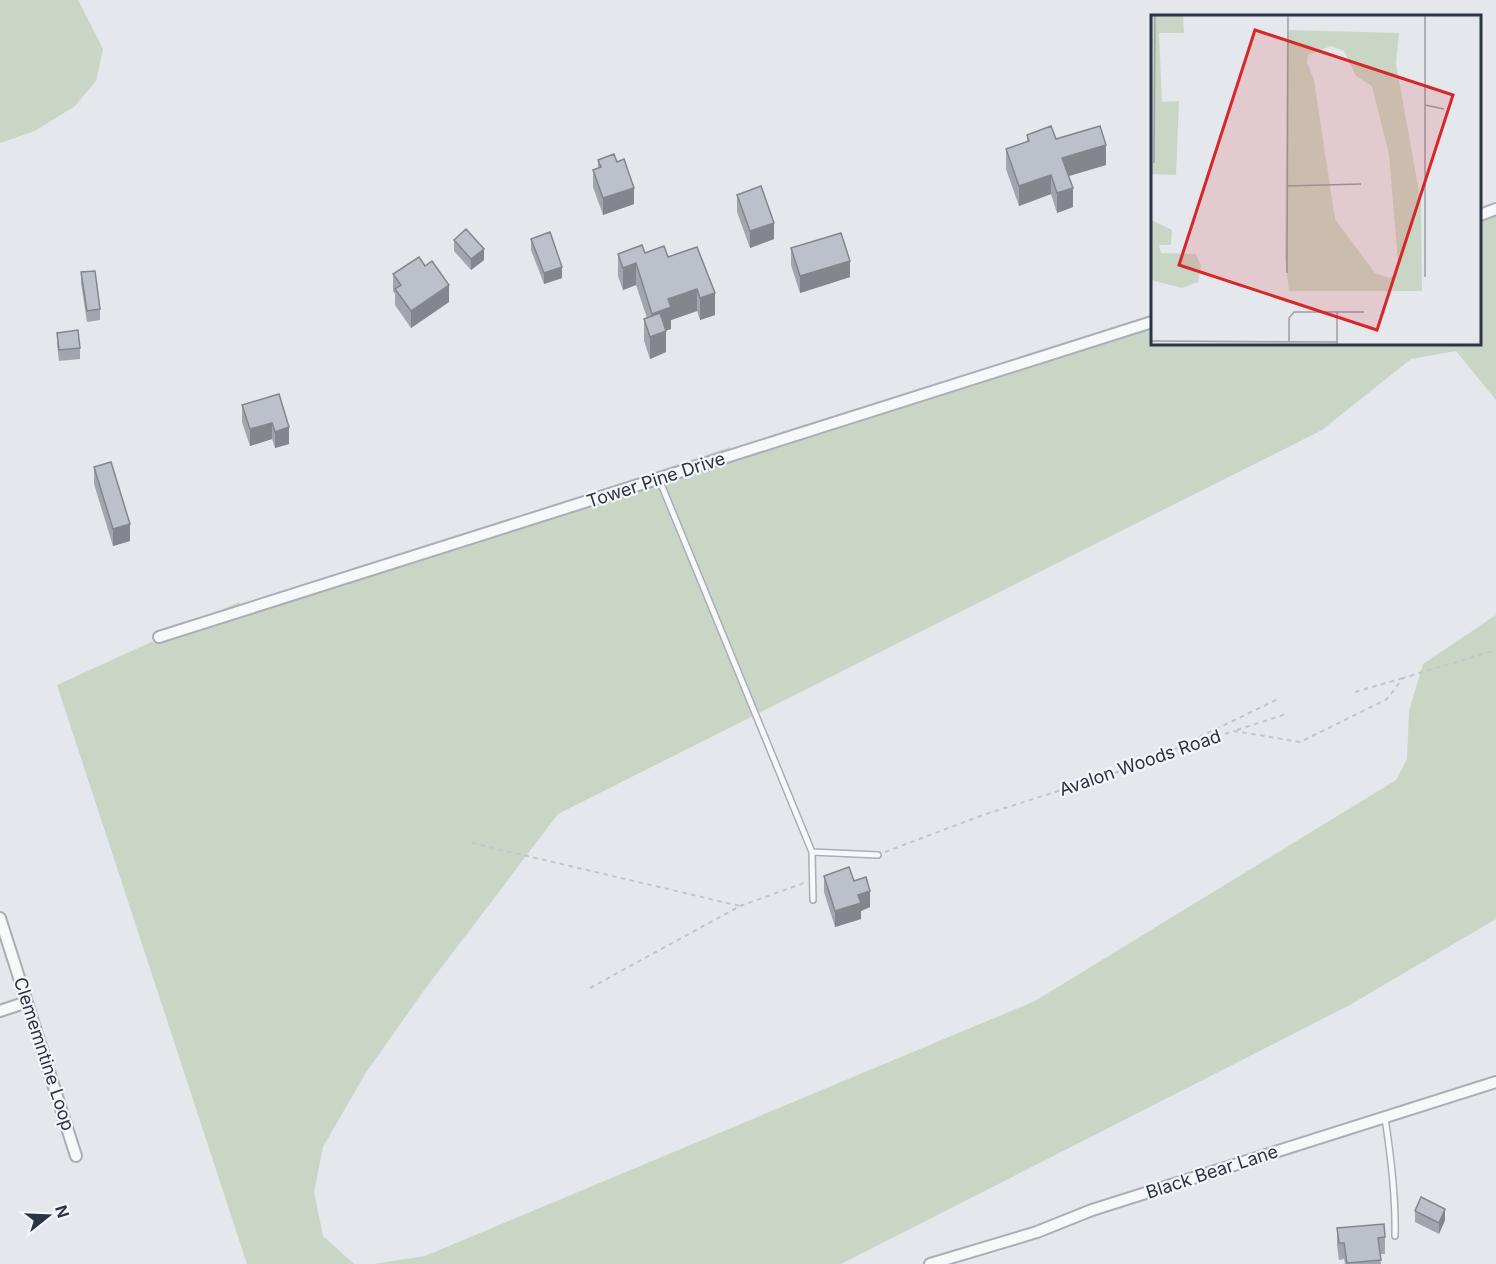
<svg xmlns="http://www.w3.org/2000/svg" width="1496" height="1264" font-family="Inter,sans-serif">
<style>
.green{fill:#c9d6c5}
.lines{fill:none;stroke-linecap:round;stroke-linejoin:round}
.service-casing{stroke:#a9aeb7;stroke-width:8}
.minor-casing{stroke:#a9aeb7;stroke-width:14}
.path{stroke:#c2c5cb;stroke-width:2;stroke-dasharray:4.5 4.5;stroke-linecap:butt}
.service{stroke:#f7f8fa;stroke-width:5}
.minor{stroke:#f7f8fa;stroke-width:10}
.wall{fill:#a1a5ae}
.shaded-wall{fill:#83868d}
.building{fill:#bbc0ca;stroke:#83868d;stroke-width:1.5}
.labels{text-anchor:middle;stroke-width:4.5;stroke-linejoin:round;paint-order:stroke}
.street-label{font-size:18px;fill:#2b3445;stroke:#f4f6f9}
.inset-road{fill:none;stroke:#9a9fa9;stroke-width:1.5}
.view{fill:#d62828;fill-opacity:0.15;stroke:#d62828;stroke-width:3}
.inset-edge{fill:none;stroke:#2b3445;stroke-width:3}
</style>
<rect width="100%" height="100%" fill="#e4e7ec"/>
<path class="green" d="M 0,0 L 78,0 L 103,49 L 96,81 L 75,106 L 35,131 L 0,143 Z
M 1496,206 L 1496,400 L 1456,351 L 1411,359 L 1322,430 L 558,814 L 425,989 L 365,1074 L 323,1147 L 314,1192 L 323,1236 L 354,1264 L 247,1264 L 57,685 L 239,602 L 242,608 L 730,447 L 734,458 L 1152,320 L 1152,344 L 1480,344 L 1480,211 Z
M 1496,615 L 1496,919 L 1348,1006 L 841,1264 L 374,1264 L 425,1256 L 1035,1001 L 1396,780 L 1407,759 L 1409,711 L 1423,664 Z"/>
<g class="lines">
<defs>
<path id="service" d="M 659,479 L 812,852 L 813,900
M 812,852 L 878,855
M 1385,1118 C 1391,1157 1396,1196 1395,1236"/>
<path id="minor" d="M 1480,215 L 1496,209
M 159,637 L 1152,322
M 0,918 L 76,1156
M 0,1011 L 27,1002
M 930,1264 L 1037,1232 L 1092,1210 L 1496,1082"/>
</defs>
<use href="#service" class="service-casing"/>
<use href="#minor" class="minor-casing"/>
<path class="path" d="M 1355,692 L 1403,678
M 1237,730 L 1286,714
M 1183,745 L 1276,700
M 472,843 L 740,906
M 885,852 L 983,815 L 1115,773 L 1175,749 L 1234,731 L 1300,742 L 1387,699 L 1403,678 L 1496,650
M 590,988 L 740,906 L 804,883"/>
<use href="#service" class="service"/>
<use href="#minor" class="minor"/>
</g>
<path class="wall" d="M 1027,135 L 1056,139 L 1106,165 L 1069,176 L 1073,207 L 1057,213 L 1051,194 L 1019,206 L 1006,169 L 1006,149 L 1027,142 Z
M 598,160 L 617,162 L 634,204 L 603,215 L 593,187 L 593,170 L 598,168 Z
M 737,195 L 774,239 L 750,248 L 737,212 Z
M 531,239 L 562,278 L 544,284 L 531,250 Z
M 454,240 L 484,260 L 471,270 L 454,251 Z
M 697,247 L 715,315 L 700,320 L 697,311 L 671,320 L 671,329 L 666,330 L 666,352 L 650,359 L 644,341 L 644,319 L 647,318 L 636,285 L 623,290 L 618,276 L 618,254 L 645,253 L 668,257 Z
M 791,248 L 850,277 L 800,293 L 791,265 Z
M 81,272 L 100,309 L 100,320 L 87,322 L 81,283 Z
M 393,274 L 449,302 L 411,328 L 395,305 L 395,294 L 393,291 Z
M 57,333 L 80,348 L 80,359 L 59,361 L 57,344 Z
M 279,394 L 289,444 L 275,448 L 272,439 L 250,446 L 242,422 L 242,405 Z
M 94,467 L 130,541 L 113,546 L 94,484 Z
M 824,876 L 854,881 L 870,907 L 861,911 L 861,919 L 835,927 L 824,892 Z
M 1415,1211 L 1445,1220 L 1439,1234 L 1415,1222 Z
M 1337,1228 L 1385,1237 L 1385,1254 L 1380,1254 L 1381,1264 L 1345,1264 L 1344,1259 L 1339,1260 L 1337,1245 Z"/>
<path class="shaded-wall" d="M 1106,145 L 1106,165 L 1062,178 L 1062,158 Z
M 1051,175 L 1051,194 L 1019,206 L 1019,186 Z
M 634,188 L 634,204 L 603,215 L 603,198 Z
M 1073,188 L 1073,207 L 1057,213 L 1057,193 Z
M 774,223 L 774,239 L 750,248 L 750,231 Z
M 484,249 L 484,260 L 471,270 L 471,259 Z
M 850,261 L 850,277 L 800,293 L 800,276 Z
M 636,263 L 636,285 L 623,290 L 623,268 Z
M 562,267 L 562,278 L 544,284 L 544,273 Z
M 449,285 L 449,302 L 411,328 L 411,311 Z
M 697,289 L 697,311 L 671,320 L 671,329 L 652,335 L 652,314 L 668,299 Z
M 715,293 L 715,315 L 700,320 L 700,298 Z
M 666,331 L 666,352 L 650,359 L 650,337 Z
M 272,423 L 272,439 L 250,446 L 250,429 Z
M 289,427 L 289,444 L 275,448 L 275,432 Z
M 130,524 L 130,541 L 113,546 L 113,529 Z
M 870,891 L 870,907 L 861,911 L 861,919 L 835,927 L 835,911 L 858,895 Z
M 1445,1209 L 1445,1220 L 1439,1234 L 1439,1223 Z"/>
<path class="building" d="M 1051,126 L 1056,139 L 1100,126 L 1106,145 L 1062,158 L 1073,188 L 1057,193 L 1051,175 L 1019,186 L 1006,149 L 1029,141 L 1027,135 Z
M 614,154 L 617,162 L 624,159 L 634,188 L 603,198 L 593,170 L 601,167 L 598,160 Z
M 761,186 L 774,223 L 750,231 L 737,195 Z
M 466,229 L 484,249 L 471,259 L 454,240 Z
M 550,232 L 562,267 L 544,273 L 531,239 Z
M 841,233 L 850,261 L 800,276 L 791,248 Z
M 642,245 L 645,253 L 664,246 L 668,257 L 697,247 L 715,293 L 700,298 L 697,289 L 668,299 L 671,307 L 652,314 L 636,263 L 623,268 L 618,254 Z
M 419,257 L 425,266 L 432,261 L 449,285 L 411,311 L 395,289 L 401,285 L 393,274 Z
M 95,271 L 100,309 L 87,311 L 81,272 Z
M 660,313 L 666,331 L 650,337 L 644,319 Z
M 78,330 L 80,348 L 59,350 L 57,333 Z
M 279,394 L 289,427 L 275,432 L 272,423 L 250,429 L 242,405 Z
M 111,462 L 130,524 L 113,529 L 94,467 Z
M 849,867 L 854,881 L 866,877 L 870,891 L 858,895 L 861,903 L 835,911 L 824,876 Z
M 1421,1197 L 1445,1209 L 1439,1223 L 1415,1211 Z
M 1384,1224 L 1385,1237 L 1378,1238 L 1381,1260 L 1347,1263 L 1344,1243 L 1339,1243 L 1337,1228 Z"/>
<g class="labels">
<g class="street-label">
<text transform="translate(656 480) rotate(-18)" y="6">Tower Pine Drive</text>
<text transform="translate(1140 763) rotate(-19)" y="6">Avalon Woods Road</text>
<text transform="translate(44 1054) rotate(72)" y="6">Clememntine Loop</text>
<text transform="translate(1212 1172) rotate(-18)" y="6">Black Bear Lane</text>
</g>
</g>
<g transform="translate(1151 15)">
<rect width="330" height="330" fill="#e4e7ec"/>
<path d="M 0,1 L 32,1 L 33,18 L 8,18 L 11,87 L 28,86 L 25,160 L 0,159 ZM 136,15 L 248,18 L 245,49 L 270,188 L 271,276 L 138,276 L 134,243 ZM 180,31 L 193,36 L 205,61 L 221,71 L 238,139 L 247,248 L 245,259 L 238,263 L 224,258 L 184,204 L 163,65 L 156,47 L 157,40 ZM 0,205 L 21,215 L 20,230 L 8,230 L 10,238 L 45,239 L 50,251 L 47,267 L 31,273 L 0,265 Z" fill="#c9d6c5" fill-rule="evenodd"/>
<path class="inset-road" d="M 274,90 L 293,94M 3,148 L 4,1M 136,171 L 210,169M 136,258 L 137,1M 274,262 L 274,1M 0,326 L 186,327M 138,327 L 138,303 L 143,297 L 213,297M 186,329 L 186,297"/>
<path class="view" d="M 104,15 L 302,80 L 226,315 L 28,250 Z"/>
<rect width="330" height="330" class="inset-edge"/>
</g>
<g transform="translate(48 1216) rotate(72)" stroke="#f4f6f9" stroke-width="4.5" paint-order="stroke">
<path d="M0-4.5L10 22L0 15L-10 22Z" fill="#2b3445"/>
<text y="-9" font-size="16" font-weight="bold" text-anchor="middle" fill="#2b3445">N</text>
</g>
</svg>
